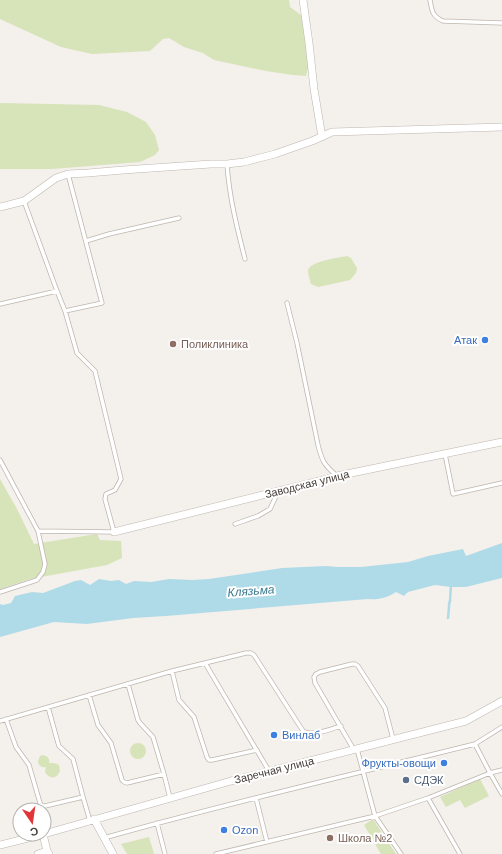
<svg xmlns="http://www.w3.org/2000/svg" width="502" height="854" font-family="Arial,sans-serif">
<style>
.green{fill:#d7e3b9}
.water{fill:#afdbe9}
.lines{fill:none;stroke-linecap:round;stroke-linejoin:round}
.stream{stroke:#afdbe9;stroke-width:2.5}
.lane-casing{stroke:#beb6af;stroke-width:5}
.street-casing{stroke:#beb6af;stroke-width:8}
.lane{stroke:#fff;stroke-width:3.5}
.street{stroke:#fff;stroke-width:7}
.shop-dot{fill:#3f7fe0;stroke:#fff;stroke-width:1.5}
.education-dot{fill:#8d6e63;stroke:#fff;stroke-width:1.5}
.service-dot{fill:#5c6f8a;stroke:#fff;stroke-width:1.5}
.labels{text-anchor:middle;stroke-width:4;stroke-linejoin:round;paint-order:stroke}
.shop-label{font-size:11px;fill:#366cbe;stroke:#fff;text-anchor:end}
.education-label{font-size:11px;fill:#785e54;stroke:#fff;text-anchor:start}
.street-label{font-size:11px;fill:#47403a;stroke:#fff}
.service-label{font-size:11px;fill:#4e5e75;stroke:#fff;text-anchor:start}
.water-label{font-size:12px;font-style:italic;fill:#387a90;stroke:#fff}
</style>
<rect width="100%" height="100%" fill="#f4f0eb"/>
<path class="green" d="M 0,0 L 289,0 L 290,7 L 301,15 L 306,27 L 309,64 L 306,76 L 293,75 L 266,71 L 214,60 L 203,53 L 184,47 L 169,38 L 163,39 L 150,51 L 92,54 L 61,47 L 0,19 Z
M 0,103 L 99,105 L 127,112 L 146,122 L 155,135 L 159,150 L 155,155 L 140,162 L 52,169 L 0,169 Z
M 347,256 L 351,258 L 357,268 L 356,273 L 350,280 L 318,287 L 311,284 C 310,280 308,275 308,271 C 309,261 338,258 347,256 Z
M 0,479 L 17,509 L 34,544 L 97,534 L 100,540 L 121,541 L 122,558 L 107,565 L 30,579 L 0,589 Z
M130 751a8 8 0 1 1 16 0a8 8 0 1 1-16 0Z
M 43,755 C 48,756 50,759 49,763 L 54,763 L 59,765 L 60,771 L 57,776 C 52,779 48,777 45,772 L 46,767 C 41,768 38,765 38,761 L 40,756 Z
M 480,779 L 489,796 L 465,808 L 460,800 L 446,807 L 440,797 Z
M 373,819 L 396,854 L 381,854 L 364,825 Z
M 149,837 L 154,854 L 127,854 L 121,844 Z"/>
<path class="water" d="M 502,543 L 502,578 L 466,587 L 451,587 L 435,585 L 408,592 L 404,596 L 396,592 C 387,598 378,600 368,599 L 166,616 L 133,618 L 87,624 L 54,622 L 0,637 L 0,604 L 3,605 L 11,603 L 15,596 L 32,592 L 43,593 L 75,581 L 81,580 L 90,585 L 99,579 L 111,581 L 119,580 L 126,584 L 134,581 L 151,582 L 169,579 L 192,580 L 209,579 L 282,568 L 326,566 L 338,567 L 361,567 L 408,562 L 428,556 L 463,549 L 466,556 Z"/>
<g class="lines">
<path class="stream" d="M 448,618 L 449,607 L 449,604 L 450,601 L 451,585"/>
<defs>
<path id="lane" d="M 430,0 C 432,11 432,16 443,21 L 502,23
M 227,164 C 229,196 237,228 245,259
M 24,201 L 57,291
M 86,241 L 109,234 L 179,218
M 287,303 L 297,343 L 318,445 C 322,461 324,465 337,476
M 0,304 L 57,291 L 65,311 L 77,353 L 95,371 L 121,479 L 115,490 L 106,494 L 105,499 L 114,532 L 38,531 L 0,460
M 65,311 L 102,303 L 68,174
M 445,454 L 453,494 L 502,483
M 235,524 L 258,516 L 270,509 L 278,492
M 0,592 L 37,580 L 43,572 L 45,564 L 38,531
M 172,671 L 179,700 L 194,717 L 207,757 L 209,760 L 212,760 L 257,750
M 128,684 L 138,720 L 140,723 L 153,737 L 164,774
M 89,695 L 98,725 L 111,743 L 122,780 L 124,782 L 127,783 L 164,774 L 170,798
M 48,707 L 58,743 L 59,746 L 73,759 L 83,797
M 6,719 L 16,747 L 29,765 L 40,803 L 42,806 L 45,806 L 83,797 L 90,821
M 0,721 L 172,671 L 205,663
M 475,744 L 490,773 L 502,794
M 357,749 L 375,816 L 401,854
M 354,750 L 315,683 L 314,677 L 316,674 L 320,672 L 352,664 L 355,664 L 358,666 L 385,708 L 393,739
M 269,771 L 205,663 L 246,653 L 251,653 L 254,655 L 303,731 C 312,737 331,729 341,726
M 256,798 L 267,842
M 428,798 L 460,854
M 157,823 L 165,854
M 104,838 C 227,803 351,775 475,744 L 502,727
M 216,854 L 375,816 L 428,798 L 490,773 L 502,770"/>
<path id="street" d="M 303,0 L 309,43 L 314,89 L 322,137
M 0,207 L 24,201 L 56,178 L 68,174 L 88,173 L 123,170 L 211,164 L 227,164 L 244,162 L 275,154 L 312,141 L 332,132 L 502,127
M 114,532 L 319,481 L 337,476 L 502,442
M 94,819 L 113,854
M 43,834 L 47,851 L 49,854
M 44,834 L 231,781 L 466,721 L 502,701
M 0,845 L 44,834
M 38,854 L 47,851"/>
</defs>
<use href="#lane" class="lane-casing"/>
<use href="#street" class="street-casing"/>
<use href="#lane" class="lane"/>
<use href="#street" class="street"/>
</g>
<g class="shop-dot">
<circle cx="485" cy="340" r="4"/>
<circle cx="274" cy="735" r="4"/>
<circle cx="444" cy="763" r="4"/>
<circle cx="224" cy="830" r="4"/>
</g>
<g class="education-dot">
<circle cx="173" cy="344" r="4"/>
<circle cx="330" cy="838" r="4"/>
</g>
<circle class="service-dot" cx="406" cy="780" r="4"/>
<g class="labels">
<g class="shop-label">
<text x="477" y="344">Атак</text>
<text x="282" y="739" text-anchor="start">Винлаб</text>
<text x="436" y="767">Фрукты-овощи</text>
<text x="232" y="834" text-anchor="start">Ozon</text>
</g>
<g class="education-label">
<text x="181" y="348">Поликлиника</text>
<text x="338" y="842">Школа №2</text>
</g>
<g class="street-label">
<text transform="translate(307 484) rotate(-14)" y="4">Заводская улица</text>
<text transform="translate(274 770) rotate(-14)" y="4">Заречная улица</text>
</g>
<g class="service-label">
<text x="414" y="784">СДЭК</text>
</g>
<g class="water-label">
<text transform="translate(251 591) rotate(-4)" y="4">Клязьма</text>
</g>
</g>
<g transform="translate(32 822) rotate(167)"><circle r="19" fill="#ffffff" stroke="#b5b3b0"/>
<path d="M0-3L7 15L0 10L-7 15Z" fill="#e13537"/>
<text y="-6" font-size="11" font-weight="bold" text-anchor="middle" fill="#47403a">С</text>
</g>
</svg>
